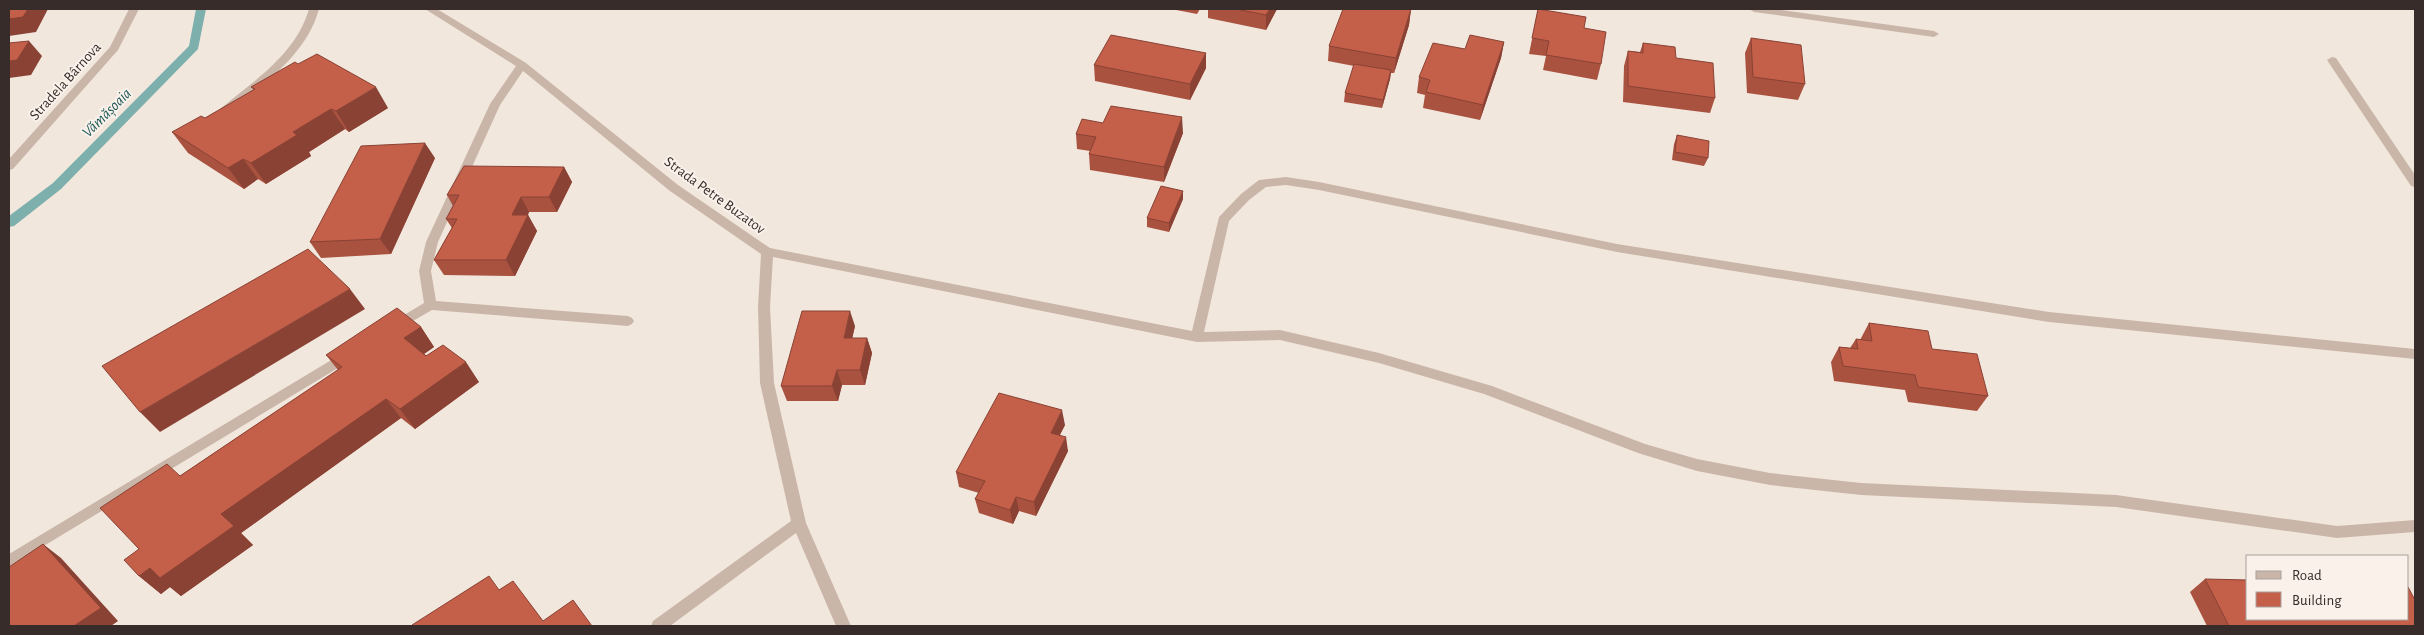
<svg xmlns="http://www.w3.org/2000/svg" width="2424" height="635" font-family="'Alegreya Sans',sans-serif">
<style>
.lines{fill:none;stroke-linecap:round;stroke-linejoin:round}
.stream{fill:#7dafad;fill-rule:evenodd}
.minor{fill:#cab6a9;fill-rule:evenodd}
.wall{fill:#a95240}
.shaded-wall{fill:#894234}
.building{fill:#c45f4a;stroke:#894234}
.labels{text-anchor:middle;stroke-width:4;stroke-linejoin:round;paint-order:stroke}
.street-label{font-size:15px;fill:#372c29;stroke:#f9f1ea}
.water-label{font-size:16px;font-style:italic;fill:#1f5858;stroke:#f9f1ea}
</style>
<rect width="100%" height="100%" fill="#f2e7dd"/>
<g class="lines">
<path class="stream" d="M 196,9 L 206,9 L 198,49 L 61,189 L 14,226 L 9,227 L 9,216 L 53,183 L 189,46 Z"/>
<path class="minor" d="M 129,9 L 139,9 L 118,50 L 13,169 L 9,170 L 9,159 L 110,47 Z
M 309,9 L 319,9 C 306,56 263,84 228,113 L 220,113 L 219,111 L 220,109 C 255,80 296,54 309,9 Z
M 425,9 L 437,9 L 526,63 L 678,185 L 770,248 L 1192,331 L 1219,217 L 1241,194 L 1259,180 L 1286,177 L 1319,182 L 1617,244 L 2049,312 L 2415,349 L 2415,359 L 2049,322 L 1617,252 L 1319,190 L 1286,185 L 1266,187 L 1249,200 L 1229,221 L 1204,332 L 1280,330 L 1379,353 L 1492,386 L 1645,444 L 1697,459 L 1770,473 L 1861,483 L 2116,495 L 2337,526 L 2415,520 L 2415,532 L 2337,538 L 2116,507 L 1861,495 L 1770,485 L 1697,471 L 1638,453 L 1484,394 L 1379,363 L 1280,340 L 1197,342 L 773,257 L 770,307 L 774,383 L 806,523 L 851,626 L 836,626 L 796,533 L 670,626 L 651,626 L 653,621 L 791,521 L 760,383 L 758,307 L 761,254 L 670,191 L 523,71 L 500,105 L 438,242 L 431,271 L 436,301 L 628,316 L 632,318 L 634,321 L 632,324 L 628,326 L 432,310 L 399,329 L 391,329 L 389,326 L 391,323 L 424,303 L 419,271 L 426,242 L 490,104 L 516,66 Z
M 1749,9 L 1774,9 L 1934,31 L 1939,34 L 1934,37 L 1754,12 Z
M 2332,57 L 2336,58 L 2415,175 L 2415,187 L 2411,186 L 2327,60 Z
M 348,350 L 353,351 L 354,355 L 353,359 L 9,567 L 9,554 Z"/>
</g>
<path class="wall" d="M 1171,9 L 1200,9 L 1197,14 Z
M 1208,9 L 1277,9 L 1266,30 L 1208,18 Z
M 1411,9 L 1409,25 L 1394,73 L 1391,73 L 1390,79 L 1382,108 L 1344,102 L 1345,93 L 1354,66 L 1328,61 L 1329,46 Z
M 1538,9 L 1584,28 L 1601,64 L 1597,80 L 1543,70 L 1546,56 L 1529,54 Z
M 1751,38 L 1805,84 L 1798,100 L 1747,93 L 1745,53 Z
M 1504,42 L 1501,58 L 1480,120 L 1423,108 L 1425,95 L 1417,93 L 1419,77 L 1465,49 Z
M 1643,43 L 1676,58 L 1715,98 L 1710,113 L 1623,102 L 1624,66 L 1628,51 L 1640,52 Z
M 1206,53 L 1206,68 L 1190,100 L 1095,81 L 1094,65 Z
M 251,87 L 388,108 L 349,132 L 345,129 L 309,152 L 311,156 L 266,184 L 258,179 L 244,189 L 188,153 L 172,132 L 205,118 L 254,90 Z
M 1103,123 L 1183,133 L 1164,182 L 1090,170 L 1089,154 L 1090,151 L 1077,149 L 1076,134 Z
M 1677,135 L 1708,158 L 1704,166 L 1672,160 L 1674,144 Z
M 435,158 L 391,254 L 321,258 L 310,242 Z
M 564,167 L 572,182 L 557,212 L 529,212 L 528,215 L 537,231 L 515,276 L 444,275 L 434,260 L 452,228 L 446,219 L 453,206 L 447,195 Z
M 1183,191 L 1183,199 L 1169,232 L 1147,227 L 1147,218 Z
M 1869,323 L 1932,349 L 1988,396 L 1977,411 L 1908,402 L 1905,390 L 1834,381 L 1831,362 L 1839,347 L 1850,348 L 1856,339 L 1860,340 Z
M 855,326 L 852,338 L 867,338 L 872,353 L 865,385 L 842,385 L 838,401 L 787,401 L 781,386 Z
M 421,327 L 434,347 L 424,354 L 479,382 L 415,429 L 401,418 L 241,533 L 253,545 L 181,596 L 170,587 L 161,594 L 139,576 L 139,549 L 180,476 L 338,370 L 326,355 Z
M 1065,425 L 1060,435 L 1068,451 L 1036,516 L 1019,511 L 1013,524 L 979,513 L 975,499 L 979,493 L 959,487 L 956,472 Z
M 2205,579 L 2415,626 L 2207,626 L 2190,592 Z"/>
<path class="shaded-wall" d="M 28,9 L 48,9 L 36,32 L 9,36 L 9,19 Z
M 1270,9 L 1277,9 L 1266,30 L 1266,15 Z
M 1411,9 L 1409,25 L 1394,73 L 1396,58 Z
M 29,41 L 42,56 L 31,75 L 9,78 L 9,61 Z
M 1504,42 L 1501,58 L 1480,120 L 1483,105 Z
M 1206,53 L 1206,68 L 1190,100 L 1190,84 Z
M 1391,70 L 1390,79 L 1382,108 L 1383,100 Z
M 376,87 L 388,108 L 349,132 L 336,111 Z
M 331,109 L 345,129 L 309,152 L 311,156 L 266,184 L 251,163 L 293,132 Z
M 1182,117 L 1183,133 L 1164,182 L 1164,167 Z
M 425,143 L 435,158 L 391,254 L 380,239 Z
M 243,159 L 258,179 L 244,189 L 228,168 Z
M 564,167 L 572,182 L 557,212 L 549,197 Z
M 1183,191 L 1183,199 L 1169,232 L 1169,223 Z
M 521,197 L 529,212 L 520,230 L 512,215 Z
M 528,215 L 537,231 L 515,276 L 506,260 Z
M 350,289 L 365,309 L 160,432 L 140,412 Z
M 850,311 L 855,326 L 849,353 L 844,338 Z
M 421,327 L 434,347 L 418,358 L 404,338 Z
M 867,338 L 872,353 L 865,385 L 860,370 Z
M 466,362 L 479,382 L 415,429 L 400,409 Z
M 837,370 L 842,385 L 838,401 L 832,386 Z
M 386,399 L 401,418 L 241,533 L 253,545 L 181,596 L 170,587 L 161,594 L 139,576 L 221,514 Z
M 1062,410 L 1065,425 L 1053,447 L 1051,433 Z
M 1066,437 L 1068,451 L 1036,516 L 1034,502 Z
M 1016,497 L 1019,511 L 1013,524 L 1010,510 Z
M 43,544 L 61,558 L 118,621 L 111,626 L 74,626 Z"/>
<path class="building" d="M 9,9 L 28,9 L 23,17 L 9,19 Z
M 1236,9 L 1270,9 L 1266,15 Z
M 1343,9 L 1411,9 L 1396,58 L 1329,46 Z
M 1538,9 L 1586,17 L 1584,28 L 1606,32 L 1601,64 L 1546,55 L 1549,41 L 1532,38 Z
M 1111,35 L 1206,53 L 1190,84 L 1094,65 Z
M 1470,35 L 1504,42 L 1483,105 L 1426,92 L 1430,80 L 1419,77 L 1433,43 L 1465,49 Z
M 1751,38 L 1801,45 L 1805,84 L 1753,77 Z
M 29,41 L 17,60 L 9,61 L 9,43 Z
M 1643,43 L 1675,47 L 1676,58 L 1713,63 L 1715,98 L 1628,86 L 1628,51 L 1643,53 Z
M 317,54 L 376,87 L 336,111 L 331,109 L 293,132 L 297,135 L 251,163 L 243,159 L 228,168 L 172,132 L 201,116 L 205,118 L 255,89 L 251,87 L 295,62 L 298,64 Z
M 1354,64 L 1391,70 L 1383,100 L 1345,93 Z
M 1111,106 L 1182,117 L 1164,167 L 1089,154 L 1096,137 L 1076,134 L 1082,119 L 1103,123 Z
M 1677,135 L 1709,141 L 1708,158 L 1675,152 Z
M 425,143 L 380,239 L 310,242 L 361,146 Z
M 464,166 L 564,167 L 549,197 L 521,197 L 512,215 L 528,215 L 506,260 L 434,260 L 457,219 L 446,219 L 459,195 L 447,195 Z
M 1161,186 L 1183,191 L 1169,223 L 1147,218 Z
M 308,249 L 350,289 L 140,412 L 102,366 Z
M 397,308 L 421,327 L 404,338 L 426,356 L 443,345 L 466,362 L 400,409 L 386,399 L 221,514 L 234,526 L 160,578 L 150,568 L 139,576 L 124,560 L 139,549 L 100,508 L 167,464 L 180,476 L 342,367 L 326,355 Z
M 802,311 L 850,311 L 844,338 L 867,338 L 860,370 L 837,370 L 832,386 L 781,386 Z
M 1869,323 L 1928,331 L 1932,349 L 1977,354 L 1988,396 L 1918,387 L 1915,375 L 1843,366 L 1839,347 L 1858,349 L 1856,339 L 1872,341 Z
M 999,393 L 1062,410 L 1051,433 L 1066,437 L 1034,502 L 1016,497 L 1010,510 L 975,499 L 985,481 L 956,472 Z
M 43,544 L 101,608 L 74,626 L 9,626 L 9,567 Z
M 489,576 L 499,590 L 513,581 L 543,621 L 573,600 L 592,626 L 413,626 L 412,625 Z
M 2205,579 L 2248,580 L 2248,619 L 2408,619 L 2408,587 L 2415,600 L 2415,626 L 2229,626 Z"/>
<g class="labels">
<g class="street-label">
<text transform="translate(65 81) rotate(-48)" y="5">Stradela Bârnova</text>
<text transform="translate(715 195) rotate(36)" y="5">Strada Petre Buzatov</text>
</g>
<g class="water-label">
<text transform="translate(106 112) rotate(-45)" y="6">Vămășoaia</text>
</g>
</g>
<rect width="2424" height="635" fill="none" stroke="#372c29" stroke-width="20"/>
<rect x="2246" y="555" width="162" height="65" fill="#f9f1ea" stroke="#aba29d"/>
<rect x="2256" y="571" width="25" height="8" fill="#cab6a9" stroke="#aba29d"/>
<text x="2292" y="580" font-size="15" fill="#372c29">Road</text>
<rect x="2256" y="592" width="25" height="15" fill="#c45f4a" stroke="#aba29d"/>
<text x="2292" y="605" font-size="15" fill="#372c29">Building</text>
</svg>
